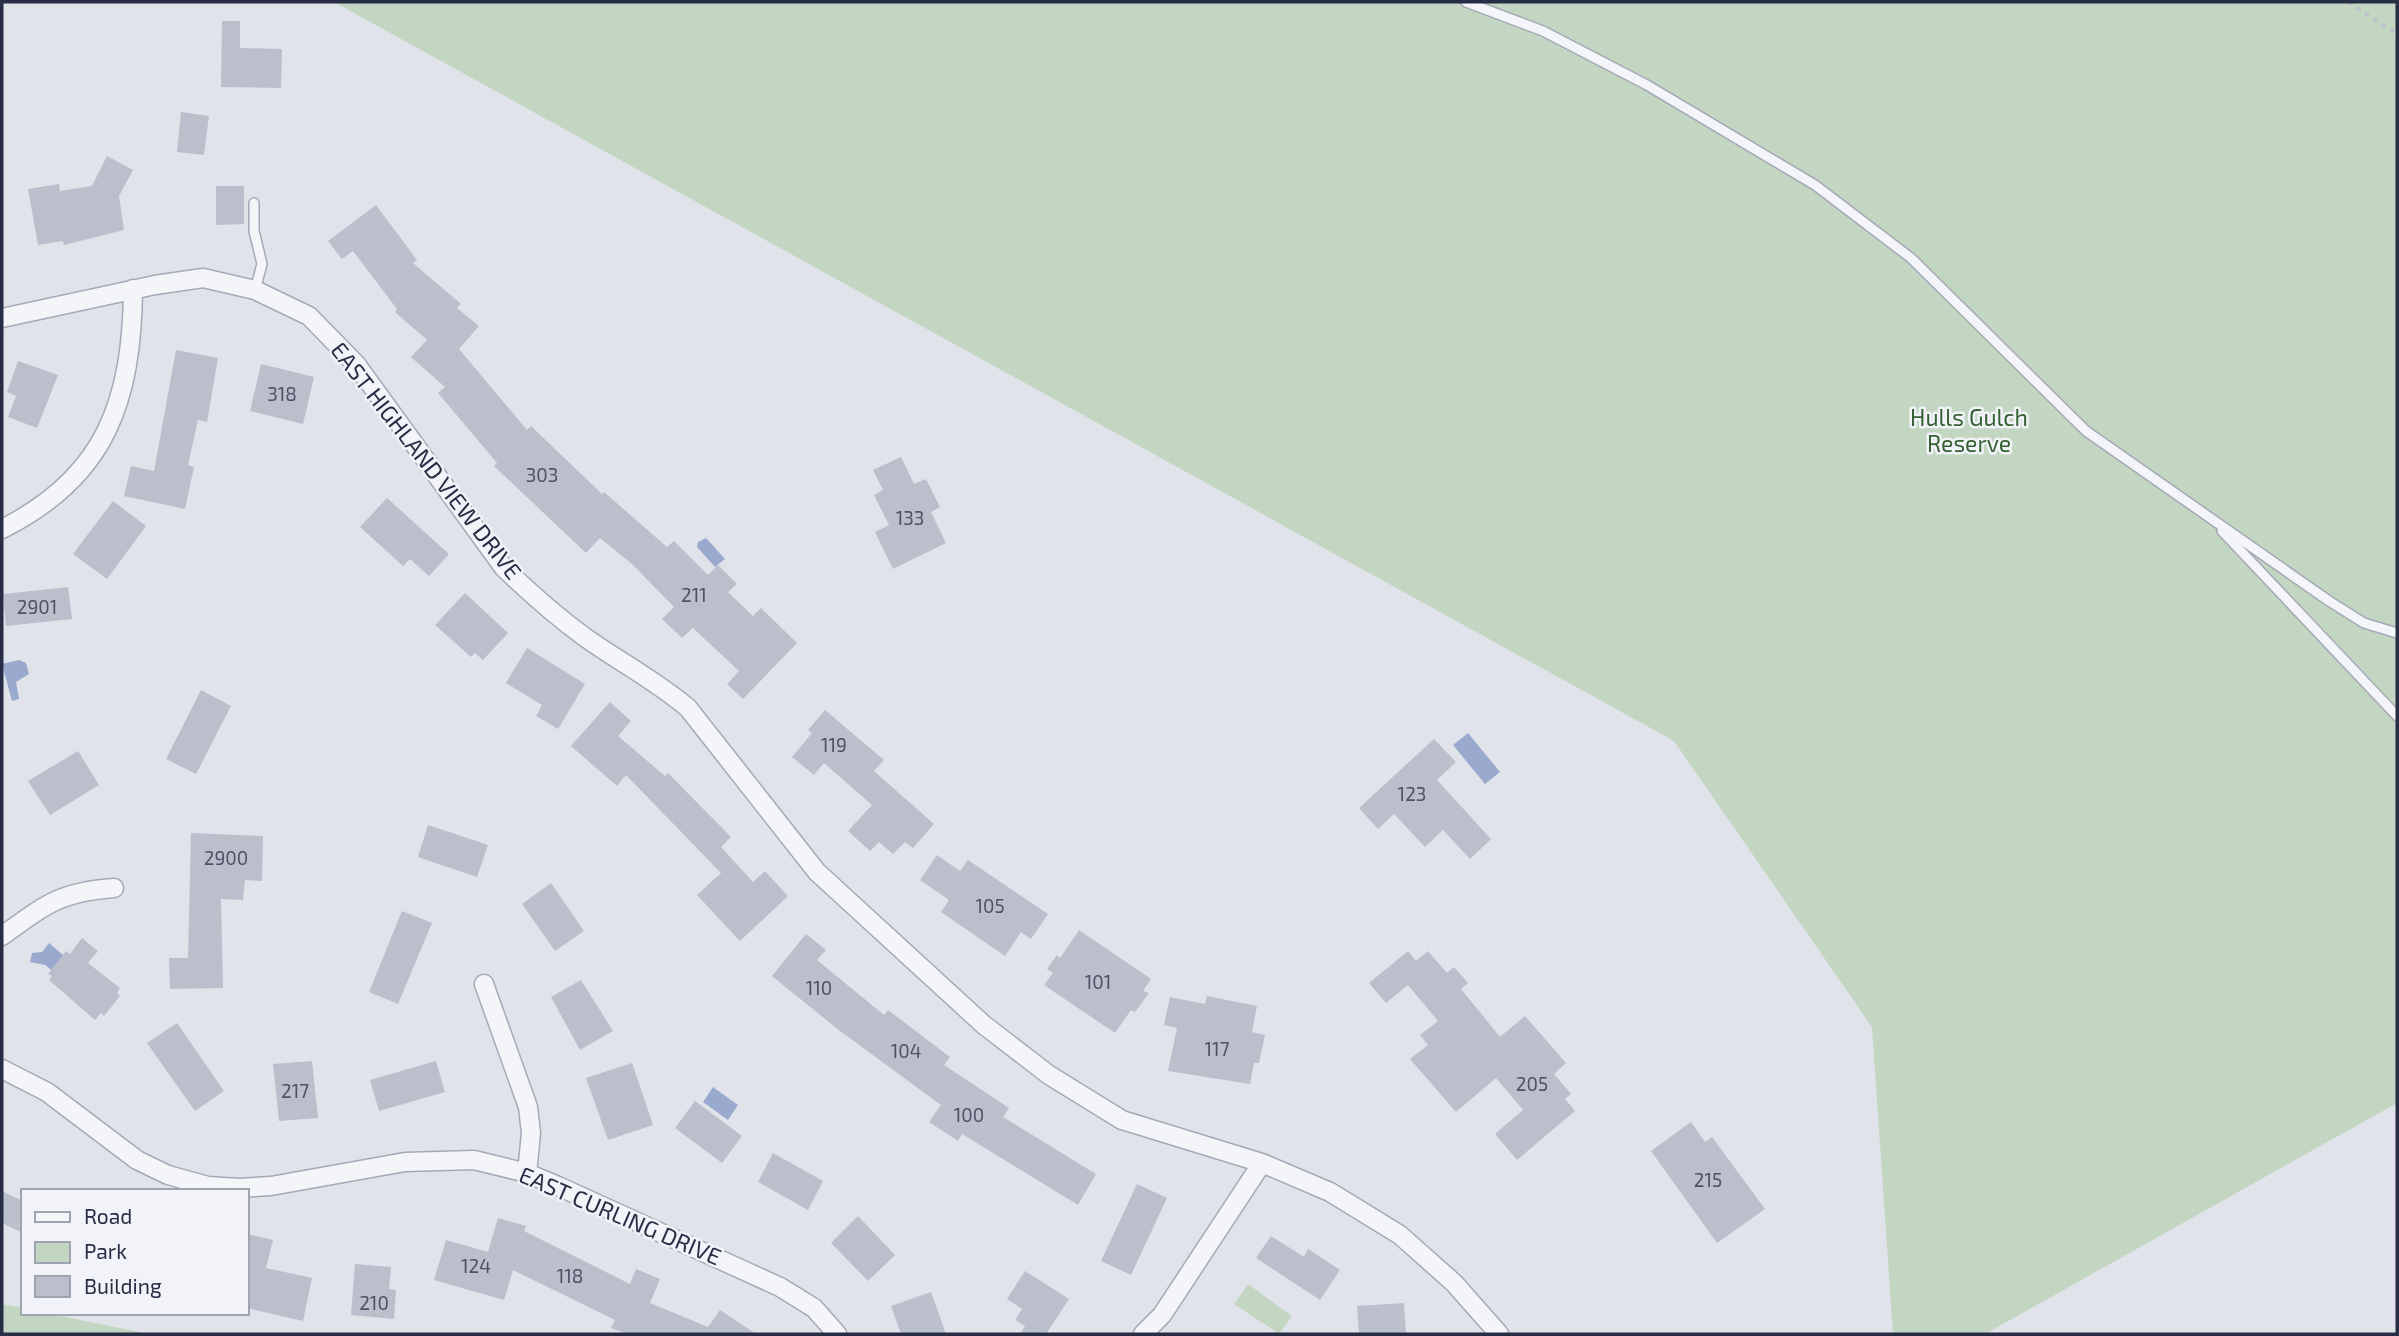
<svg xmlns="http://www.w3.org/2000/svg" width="2399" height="1336" font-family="'Exo 2',sans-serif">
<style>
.green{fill:#c3d6c1}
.water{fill:#99aace}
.building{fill:#bbbecb}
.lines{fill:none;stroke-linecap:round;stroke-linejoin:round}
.lane-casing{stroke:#a5a9b6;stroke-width:12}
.street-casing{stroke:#a5a9b6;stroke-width:21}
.path{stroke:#bfc1ca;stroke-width:3.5;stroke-dasharray:5 5;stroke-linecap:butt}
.lane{stroke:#f4f5f9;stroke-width:9}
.street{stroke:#f4f5f9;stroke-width:18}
.labels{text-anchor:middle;stroke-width:5;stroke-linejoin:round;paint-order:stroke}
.number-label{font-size:19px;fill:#4c5166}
.park-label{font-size:23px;fill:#356133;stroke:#f1f3f8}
.street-label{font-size:23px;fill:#272d44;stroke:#f1f3f8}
</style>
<rect width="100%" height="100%" fill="#e1e3eb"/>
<path class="green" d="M 334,2 L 2397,2 L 2397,1103 L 1985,1334 L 1893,1334 L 1872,1027 L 1674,741 Z
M 1248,1284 L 1292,1316 L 1279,1334 L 1234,1304 Z
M 2,1304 L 23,1308 L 23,1313 L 46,1313 L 149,1334 L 2,1334 Z"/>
<path class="water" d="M 706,538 L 725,559 L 715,567 L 697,547 L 698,542 Z
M 19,660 L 26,663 L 29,674 L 16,682 L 19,699 L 12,701 L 2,664 Z
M 1468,733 L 1500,772 L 1485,784 L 1453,745 Z
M 49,943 L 70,961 L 59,976 L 45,965 L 30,962 L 32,953 L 42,952 Z
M 713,1087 L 738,1105 L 728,1120 L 703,1102 Z"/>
<path class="building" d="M 222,21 L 240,21 L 240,48 L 282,49 L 281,88 L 221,87 Z
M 181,112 L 209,116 L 204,155 L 177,152 Z
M 107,156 L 133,170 L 119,196 L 124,230 L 64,245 L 63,241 L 38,245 L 28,189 L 59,184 L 60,191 L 92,186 Z
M 216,186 L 244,186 L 244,224 L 216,225 Z
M 376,205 L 417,260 L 413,263 L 461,304 L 457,308 L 479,326 L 459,349 L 527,430 L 531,426 L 602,494 L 604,492 L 667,547 L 674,541 L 708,575 L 718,565 L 737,584 L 728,592 L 753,616 L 761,608 L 797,643 L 743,699 L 727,684 L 739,671 L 693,628 L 682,638 L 662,619 L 674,607 L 632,564 L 600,538 L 586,553 L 494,466 L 497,463 L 438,393 L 445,387 L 411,357 L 427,340 L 395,312 L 397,309 L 353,251 L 342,259 L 328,241 Z
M 176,350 L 218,358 L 207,422 L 198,420 L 188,465 L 194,467 L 185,509 L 124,496 L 131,466 L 154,471 Z
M 18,361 L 58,375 L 37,428 L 8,417 L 16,396 L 7,392 Z
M 261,364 L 314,377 L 303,424 L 250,411 Z
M 901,457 L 914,484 L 926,479 L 940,507 L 931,512 L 946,543 L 893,569 L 875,532 L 889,525 L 874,495 L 883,490 L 873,470 Z
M 387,498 L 449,554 L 429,576 L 410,559 L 403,566 L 360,527 Z
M 113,501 L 146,526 L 107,579 L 73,554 Z
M 68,587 L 72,619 L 6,626 L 3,594 Z
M 465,593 L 508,633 L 483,660 L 475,653 L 471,657 L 435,625 Z
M 527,648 L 585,684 L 558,729 L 536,716 L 542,705 L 506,683 Z
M 201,690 L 231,706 L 196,774 L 166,759 Z
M 610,702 L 631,721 L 618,736 L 665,776 L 668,773 L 731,837 L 721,847 L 753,882 L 765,871 L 788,896 L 740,941 L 697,895 L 721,873 L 626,775 L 617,786 L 571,746 Z
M 825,710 L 884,760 L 874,771 L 934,824 L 913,848 L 905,842 L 893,854 L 879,842 L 870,851 L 848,831 L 872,805 L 824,763 L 814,775 L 792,757 L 812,733 L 808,730 Z
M 1434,739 L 1456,762 L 1437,780 L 1491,839 L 1470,859 L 1443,830 L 1425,847 L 1394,814 L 1378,829 L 1359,808 Z
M 78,751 L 99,785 L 50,815 L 28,781 Z
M 428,825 L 488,845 L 477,877 L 418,857 Z
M 191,833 L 263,836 L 262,881 L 245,880 L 243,900 L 221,899 L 223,988 L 170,989 L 169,958 L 188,958 Z
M 937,855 L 960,871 L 968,860 L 1048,914 L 1031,939 L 1021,932 L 1005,956 L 941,912 L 949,900 L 920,880 Z
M 551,883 L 584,931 L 555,951 L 522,904 Z
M 402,911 L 432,923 L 398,1004 L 369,992 Z
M 1079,930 L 1151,979 L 1143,991 L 1149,993 L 1135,1012 L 1131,1010 L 1115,1033 L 1044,985 L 1053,973 L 1047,969 L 1057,955 L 1060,958 Z
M 806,934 L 826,950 L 817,960 L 884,1015 L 888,1010 L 950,1057 L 944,1065 L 1009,1108 L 1003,1117 L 1096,1174 L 1078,1205 L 962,1134 L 958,1141 L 929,1122 L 941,1105 L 840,1031 L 772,976 Z
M 82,938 L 98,951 L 88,963 L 120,988 L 117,993 L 120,996 L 104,1016 L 101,1013 L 95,1020 L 49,980 L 52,976 L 48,974 L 66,951 L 70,954 Z
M 1408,951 L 1416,961 L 1428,951 L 1447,973 L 1454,967 L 1468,983 L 1461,989 L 1500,1037 L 1525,1016 L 1566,1063 L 1554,1074 L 1571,1094 L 1565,1099 L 1575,1111 L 1517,1160 L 1495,1134 L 1523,1110 L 1496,1078 L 1456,1112 L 1410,1059 L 1428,1045 L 1420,1035 L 1438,1021 L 1408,985 L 1386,1003 L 1369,983 Z
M 581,980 L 613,1031 L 580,1050 L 551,997 Z
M 1207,996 L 1257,1006 L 1252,1032 L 1265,1035 L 1259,1063 L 1254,1063 L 1250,1084 L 1168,1071 L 1177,1028 L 1164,1025 L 1170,997 L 1205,1004 Z
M 177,1023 L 224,1091 L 195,1111 L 147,1043 Z
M 312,1061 L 318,1118 L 279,1121 L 273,1064 Z
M 436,1061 L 445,1092 L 379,1111 L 370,1080 Z
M 632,1063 L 653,1125 L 608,1140 L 586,1078 Z
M 695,1101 L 742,1136 L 722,1163 L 675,1128 Z
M 1691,1122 L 1705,1142 L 1712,1137 L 1765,1209 L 1717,1243 L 1651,1151 Z
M 773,1153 L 823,1181 L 808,1210 L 758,1182 Z
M 1137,1184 L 1167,1198 L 1131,1275 L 1101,1261 Z
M 2,1191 L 23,1201 L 23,1233 L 2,1223 Z
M 858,1216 L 895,1255 L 868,1281 L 831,1243 Z
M 498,1218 L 526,1226 L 524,1231 L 630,1284 L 636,1269 L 660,1279 L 650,1303 L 708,1327 L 720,1310 L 756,1334 L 627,1334 L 611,1328 L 615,1320 L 513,1270 L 504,1300 L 434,1280 L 446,1240 L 488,1252 Z
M 247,1234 L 273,1240 L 266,1268 L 312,1278 L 303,1321 L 247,1308 Z
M 1271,1236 L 1304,1257 L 1308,1249 L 1340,1270 L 1320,1300 L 1256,1258 Z
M 355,1264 L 391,1267 L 389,1289 L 396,1290 L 394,1319 L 351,1315 Z
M 1025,1271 L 1069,1299 L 1046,1334 L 1020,1334 L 1025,1326 L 1015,1320 L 1022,1309 L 1007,1299 Z
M 931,1292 L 946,1334 L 901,1334 L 891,1306 Z
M 1404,1303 L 1406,1334 L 1359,1334 L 1357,1306 Z"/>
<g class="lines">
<defs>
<path id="lane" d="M 1466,2 L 1543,31 L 1647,85 L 1815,185 L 1911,258 L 2086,431 L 2329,601 L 2364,623 L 2397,633
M 254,203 L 254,231 L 262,264 L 255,290
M 2222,531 L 2397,716"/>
<path id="street" d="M 2,318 L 155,285 L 203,278 L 255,290 L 309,316 L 356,364 L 504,568 C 530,593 557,617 586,638 C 620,662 656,681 688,708 L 817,872 L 984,1025 L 1049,1075 L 1122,1120 L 1262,1163 L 1330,1192 L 1400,1235 L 1454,1283 L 1499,1334
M 2,529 C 106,477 132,401 133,289
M 2,936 C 45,905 59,892 114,888
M 484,984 L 528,1107 L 531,1133 L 527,1173
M 2,1069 L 47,1092 L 137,1160 L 168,1175 L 208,1186 L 239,1188 L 271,1186 L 405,1162 L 474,1160 L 527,1173 L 558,1186 L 780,1287 L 814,1308 L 837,1334
M 1143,1334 L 1162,1315 L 1262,1163"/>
</defs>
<use href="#lane" class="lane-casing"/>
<use href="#street" class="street-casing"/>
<path class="path" d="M 2348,2 L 2397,34"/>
<use href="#lane" class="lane"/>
<use href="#street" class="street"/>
</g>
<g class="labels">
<g class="number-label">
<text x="282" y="401">318</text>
<text x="542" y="482">303</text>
<text x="910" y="525">133</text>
<text x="694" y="602">211</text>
<text x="37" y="614">2901</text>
<text x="834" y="752">119</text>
<text x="1412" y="801">123</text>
<text x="226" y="865">2900</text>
<text x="990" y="913">105</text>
<text x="1098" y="989">101</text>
<text x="819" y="995">110</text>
<text x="1217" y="1056">117</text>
<text x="906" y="1058">104</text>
<text x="1532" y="1091">205</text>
<text x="295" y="1098">217</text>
<text x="969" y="1122">100</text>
<text x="1708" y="1187">215</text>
<text x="476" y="1273">124</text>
<text x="570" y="1283">118</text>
<text x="374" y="1310">210</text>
</g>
<g class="park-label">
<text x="1969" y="426">Hulls Gulch<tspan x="1969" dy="26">Reserve</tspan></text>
</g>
<g class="street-label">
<text transform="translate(426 461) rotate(52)" y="8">EAST HIGHLAND VIEW DRIVE</text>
<text transform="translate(620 1216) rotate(23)" y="8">EAST CURLING DRIVE</text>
</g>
</g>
<rect width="2399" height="1336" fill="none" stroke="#272d44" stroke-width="7"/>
<rect x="21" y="1189" width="228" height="126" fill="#f1f3f8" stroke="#a0a4b0" stroke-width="2"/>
<rect x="35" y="1212" width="35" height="10" fill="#f4f5f9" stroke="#a0a4b0" stroke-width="2"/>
<text x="84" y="1224" font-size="21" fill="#272d44">Road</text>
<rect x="35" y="1242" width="35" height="21" fill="#c3d6c1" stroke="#a0a4b0" stroke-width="2"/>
<text x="84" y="1259" font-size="21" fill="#272d44">Park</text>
<rect x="35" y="1276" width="35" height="21" fill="#bbbecb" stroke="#a0a4b0" stroke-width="2"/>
<text x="84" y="1294" font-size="21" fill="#272d44">Building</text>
</svg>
